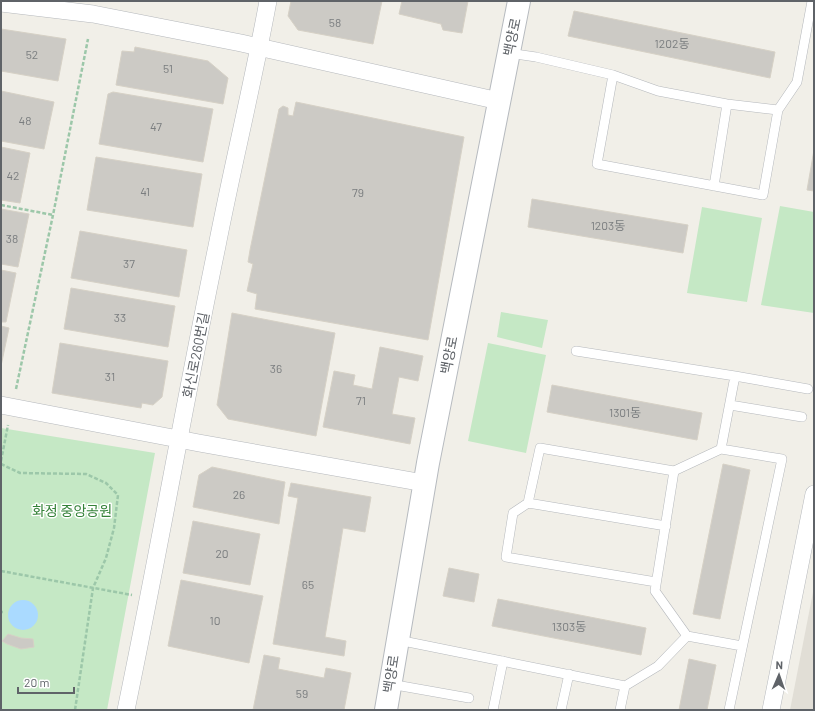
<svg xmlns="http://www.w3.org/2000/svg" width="815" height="711" font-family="Barlow,'Noto Sans KR',sans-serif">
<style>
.education{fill:#e1ded6}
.green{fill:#c5e8c5}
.water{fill:#aadaff}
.building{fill:#cccac5;stroke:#d6d1c6}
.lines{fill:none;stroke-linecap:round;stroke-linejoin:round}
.lane-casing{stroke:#b5b8bc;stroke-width:10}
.street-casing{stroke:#b5b8bc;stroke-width:18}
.secondary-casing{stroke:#b6babf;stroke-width:24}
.path{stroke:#9cc7a9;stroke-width:2.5;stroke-dasharray:4 2;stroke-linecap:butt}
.lane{stroke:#fff;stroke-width:9}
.street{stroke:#fff;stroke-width:17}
.secondary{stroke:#fff;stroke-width:22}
.labels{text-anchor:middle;stroke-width:3;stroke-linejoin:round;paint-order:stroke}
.number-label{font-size:12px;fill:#7a7d7f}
.street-label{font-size:14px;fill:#5f6368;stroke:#fff}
.park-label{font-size:14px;fill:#348238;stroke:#fff}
</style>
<rect width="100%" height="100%" fill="#f1efe8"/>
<path class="education" d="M 814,587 L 814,710 L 790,710 Z"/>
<path class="green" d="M 780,206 L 814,212 L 814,313 L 761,305 Z
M 702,207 L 762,218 L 747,302 L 687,293 Z
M 501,312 L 548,320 L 542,348 L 497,337 Z
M 488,343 L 546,355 L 526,453 L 468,441 Z
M 1,428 L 155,453 L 107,710 L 1,710 Z"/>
<path class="water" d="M8 615a15 15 0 1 1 30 0a15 15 0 1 1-30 0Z"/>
<path class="building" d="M 291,1 L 382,1 L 373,44 L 298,30 L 288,16 Z
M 402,1 L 468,1 L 462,33 L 443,30 L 441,24 L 399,14 Z
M 574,11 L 775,52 L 770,78 L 568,36 Z
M 1,29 L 66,39 L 58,81 L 1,71 Z
M 135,47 L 208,61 L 228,78 L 223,104 L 116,85 L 122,51 L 134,52 Z
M 1,91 L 54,102 L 44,149 L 1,141 Z
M 113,92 L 213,109 L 203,162 L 99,144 L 108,94 Z
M 296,102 L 464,137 L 428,340 L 255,309 L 257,294 L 247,291 L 253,264 L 248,262 L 250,250 L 279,109 L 283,106 L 288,108 L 288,115 L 293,116 Z
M 1,147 L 30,153 L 20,203 L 1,200 Z
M 814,150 L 814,191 L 807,190 Z
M 96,157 L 202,174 L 193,227 L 87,210 Z
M 532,199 L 688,225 L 683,253 L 528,227 Z
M 1,209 L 29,214 L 18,267 L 1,264 Z
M 80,231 L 187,250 L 179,297 L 71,278 Z
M 1,270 L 16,273 L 6,322 L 1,322 Z
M 71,288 L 175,306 L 168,347 L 64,329 Z
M 232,313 L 335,333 L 316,436 L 228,419 L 217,405 Z
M 1,326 L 9,328 L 1,366 Z
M 60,343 L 168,361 L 162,397 L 153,405 L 142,403 L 141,408 L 52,393 Z
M 380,347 L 423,356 L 418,381 L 399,377 L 392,414 L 415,418 L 410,444 L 323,427 L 334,371 L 355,375 L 353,385 L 372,389 Z
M 552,385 L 702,413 L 697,440 L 547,412 Z
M 723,464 L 750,470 L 720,619 L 693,614 Z
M 212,467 L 285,482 L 279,524 L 193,507 L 199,475 Z
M 291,483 L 371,497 L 365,532 L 343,528 L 325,637 L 346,641 L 344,656 L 273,644 L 298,498 L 288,496 Z
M 193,521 L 260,534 L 250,585 L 183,573 Z
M 449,568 L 479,574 L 474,602 L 443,596 Z
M 181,580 L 263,596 L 249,663 L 168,646 Z
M 498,599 L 646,628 L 641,655 L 492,626 Z
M 8,634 L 21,638 L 33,639 L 34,647 L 21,649 L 7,644 L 2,641 Z
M 264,655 L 280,658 L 278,669 L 324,678 L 326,668 L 351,673 L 344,710 L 253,710 Z
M 689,659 L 716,665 L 707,710 L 679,710 Z"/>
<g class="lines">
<defs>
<path id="lane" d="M 508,53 L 536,57 L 613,75 L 658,91 L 727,104 L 778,110 L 797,82 L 812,1
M 613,75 L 597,164 L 763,195 L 778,110
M 714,186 L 727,104
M 576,351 L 735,376 L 721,449
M 735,376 L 808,389
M 730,405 L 802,417
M 528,503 L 666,526
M 656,582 L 506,557 L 513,513 L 528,503 L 540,448 L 674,471
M 687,636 L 655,591 L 674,471 L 721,449 L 782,459 L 729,710
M 398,640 L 625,686 L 658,666 L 687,636 L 742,646
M 390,684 L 469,698
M 493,710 L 503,661
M 561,710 L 569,674
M 620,710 L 625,686"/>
<path id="street" d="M 1,3 L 93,14 L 241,43 L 499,101
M 1,405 L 199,443 L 424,483
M 126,710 C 158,556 185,400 217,246 C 233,164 253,83 268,1
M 771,710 L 814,494"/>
<path id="secondary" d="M 386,710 L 428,463 L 519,1"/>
</defs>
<use href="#lane" class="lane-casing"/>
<use href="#street" class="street-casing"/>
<use href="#secondary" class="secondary-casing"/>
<path class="path" d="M 1,205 L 53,215
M 16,389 L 53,215 L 88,39
M 1,461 L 8,425
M 1,464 L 20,473 L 86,474 L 106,483 L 118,495 L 114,528 L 106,558 L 93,588 L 75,710
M 1,571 L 132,595
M 1,612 L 3,612"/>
<use href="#lane" class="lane"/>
<use href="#street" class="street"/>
<use href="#secondary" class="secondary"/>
</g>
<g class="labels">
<g class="number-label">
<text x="335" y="27">58</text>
<text x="672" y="48">1202동</text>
<text x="32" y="59">52</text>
<text x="168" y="73">51</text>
<text x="25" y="125">48</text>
<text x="156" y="131">47</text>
<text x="13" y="180">42</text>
<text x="145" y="196">41</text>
<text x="358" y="197">79</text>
<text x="608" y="230">1203동</text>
<text x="12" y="243">38</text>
<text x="129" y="268">37</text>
<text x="120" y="322">33</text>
<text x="276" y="373">36</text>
<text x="110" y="381">31</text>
<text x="361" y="405">71</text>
<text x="625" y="417">1301동</text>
<text x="239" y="499">26</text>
<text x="222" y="558">20</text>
<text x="308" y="589">65</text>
<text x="215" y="625">10</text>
<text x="569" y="631">1303동</text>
<text x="302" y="698">59</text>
</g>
<g class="street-label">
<text transform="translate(512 37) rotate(-78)" y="5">백양로</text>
<text transform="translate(196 355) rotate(-79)" y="5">화신로260번길</text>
<text transform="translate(449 355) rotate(-79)" y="5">백양로</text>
<text transform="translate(391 674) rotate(-81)" y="5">백양로</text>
</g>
<g class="park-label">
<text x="72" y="516">화정 중앙공원</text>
</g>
</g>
<rect width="815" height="711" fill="none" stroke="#5f6368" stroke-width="4"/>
<g transform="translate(779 675) rotate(2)" stroke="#ffffff" stroke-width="3" paint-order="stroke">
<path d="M0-3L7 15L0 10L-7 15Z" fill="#5f6368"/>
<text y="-6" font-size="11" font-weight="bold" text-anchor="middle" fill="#5f6368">N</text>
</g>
<path d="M18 687v6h56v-6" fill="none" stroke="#5f6368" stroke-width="2"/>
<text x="24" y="687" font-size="12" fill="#5f6368" stroke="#ffffff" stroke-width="3" paint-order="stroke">20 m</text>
</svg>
